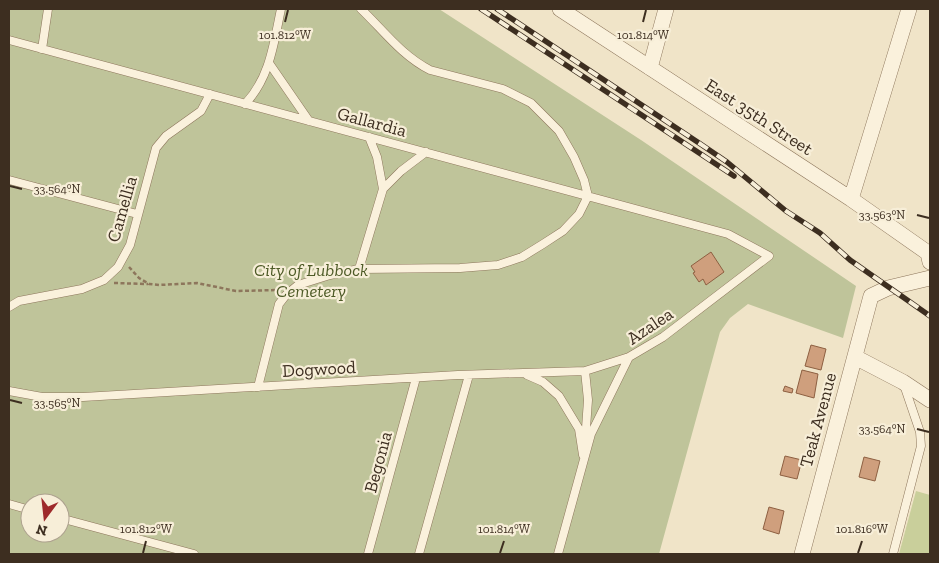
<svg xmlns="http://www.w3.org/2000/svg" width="939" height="563" font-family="'Zilla Slab',serif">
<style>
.green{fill:#c9cf9b}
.cemetery{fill:#bfc49a;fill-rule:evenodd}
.building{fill:#cf9f7d;stroke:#8d5f41}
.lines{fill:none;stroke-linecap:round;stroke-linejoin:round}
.lane-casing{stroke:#8d765c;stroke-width:9}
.street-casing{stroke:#8d765c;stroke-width:16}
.path{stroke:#8d765c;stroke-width:2.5;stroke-dasharray:4 2.5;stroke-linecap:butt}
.lane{stroke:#faf1dc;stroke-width:8}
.street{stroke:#faf1dc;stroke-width:15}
.rail-casing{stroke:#3d2e20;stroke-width:5.5}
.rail{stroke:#f7eed8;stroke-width:4;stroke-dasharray:11;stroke-linecap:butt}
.ticks{fill:none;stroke:#3d2e20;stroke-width:2}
.labels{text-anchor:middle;stroke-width:4.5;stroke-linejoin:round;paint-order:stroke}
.street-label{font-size:18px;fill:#3d2e20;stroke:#f7eed8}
.park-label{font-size:18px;font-style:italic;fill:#4d5a26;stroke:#f7eed8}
.ticks-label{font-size:12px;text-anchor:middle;fill:#3d2e20;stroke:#f7eed8;stroke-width:4.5;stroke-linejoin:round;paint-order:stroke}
</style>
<rect width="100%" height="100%" fill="#f0e4c8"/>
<path class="green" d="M 916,491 L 930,495 L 930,554 L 899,554 Z"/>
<path class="cemetery" d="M 9,9 L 439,9 L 641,140 L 856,286 L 843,338 L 748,304 L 730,318 L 720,332 L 659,554 L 9,554 ZM 30,503 L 60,503 L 60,533 L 30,533 Z"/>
<path class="building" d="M 711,252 L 724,272 L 706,285 L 703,279 L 699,282 L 693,273 L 695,272 L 691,266 Z
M 811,345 L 826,349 L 821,370 L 805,366 Z
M 802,370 L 818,374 L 814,398 L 796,393 Z
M 785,386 L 793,389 L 792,393 L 783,391 Z
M 785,456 L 802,460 L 797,479 L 780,475 Z
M 864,457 L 880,461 L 875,481 L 859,477 Z
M 769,507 L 784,511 L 779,534 L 763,529 Z"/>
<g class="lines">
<defs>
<path id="lane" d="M 9,40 L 728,234 L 769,256 L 663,337 L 629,357 L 591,434 L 558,554
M 42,49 L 48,9
M 269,63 L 309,121
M 245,104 C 270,78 274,42 281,9
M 9,180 L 137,214
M 383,189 L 401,171 L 426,152
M 359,269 L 383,189 L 377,157 L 369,137
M 9,307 L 19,301 L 82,289 L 104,280 L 118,267 L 130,245 L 156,148 L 166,136 L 201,111 L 210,94
M 527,375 L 543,382 L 559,396 L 579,429 L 583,455
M 258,387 L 279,304 L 286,295 L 298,285 L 330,275 L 359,269 L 460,268 L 498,265 L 522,257 L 543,244 L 563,231 L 579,214 L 588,196 L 584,180 L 574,157 L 559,131 L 531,103 L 503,89 L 430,70 C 402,56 383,30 361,9
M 9,391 L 42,397 L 83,397 L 458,375 L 585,371 L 629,357
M 585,442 L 588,400 L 585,371
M 9,504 L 30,510
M 60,518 L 194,554
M 368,554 L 416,378
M 419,554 L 469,375
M 893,554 L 921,446 L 920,432 L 904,385"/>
<path id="street" d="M 560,9 L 851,199 L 928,253 L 930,262
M 650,68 L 666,9
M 851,199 L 909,9
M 855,357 L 903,382 L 930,400
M 802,554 L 871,296 L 888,288 L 930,278"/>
</defs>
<use href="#lane" class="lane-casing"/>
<use href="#street" class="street-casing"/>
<path class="path" d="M 129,267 L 139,278 L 149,284 L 159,285 L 197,283 L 236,291 L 279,290
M 114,283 L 148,284"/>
<use href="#lane" class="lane"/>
<use href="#street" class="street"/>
<defs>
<path id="rail" d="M 481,9 L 734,176
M 497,9 L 699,143 L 727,162 L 786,211 L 820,233 L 850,260 L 930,316"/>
</defs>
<use href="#rail" class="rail-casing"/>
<use href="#rail" class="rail"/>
</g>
<path class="ticks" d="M 285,22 L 288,10M 643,22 L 646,10M 10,186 L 22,189M 917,215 L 929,218M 10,400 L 22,403M 917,429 L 929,432M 143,553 L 146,541M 500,553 L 504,541M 858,553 L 862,541"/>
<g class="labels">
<g class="street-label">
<text transform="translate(759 117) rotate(33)" y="6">East 35th Street</text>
<text transform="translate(372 122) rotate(15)" y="6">Gallardia</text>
<text transform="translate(122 209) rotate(-74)" y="6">Camellia</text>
<text transform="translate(650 326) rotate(-34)" y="6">Azalea</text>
<text transform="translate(319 369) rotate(-3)" y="6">Dogwood</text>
<text transform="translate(818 420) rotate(-75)" y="6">Teak Avenue</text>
<text transform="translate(378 462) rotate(-75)" y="6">Begonia</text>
</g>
<g class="park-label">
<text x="311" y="276">City of Lubbock<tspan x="311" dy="21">Cemetery</tspan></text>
</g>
</g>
<g class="ticks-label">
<text x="285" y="39">101.812°W</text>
<text x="643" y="39">101.814°W</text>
<text x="57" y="193">33.564°N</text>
<text x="882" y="219">33.563°N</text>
<text x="57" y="407">33.565°N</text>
<text x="882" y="433">33.564°N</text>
<text x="146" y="533">101.812°W</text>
<text x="504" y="533">101.814°W</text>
<text x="862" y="533">101.816°W</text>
</g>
<rect width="939" height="563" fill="none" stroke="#3d2e20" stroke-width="20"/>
<g transform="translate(45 518) rotate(195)"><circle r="24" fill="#f7eed8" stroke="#ada18e"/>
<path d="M0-4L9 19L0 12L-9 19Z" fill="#9e2a2b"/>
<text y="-8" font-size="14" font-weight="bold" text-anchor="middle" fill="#3d2e20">N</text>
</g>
</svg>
